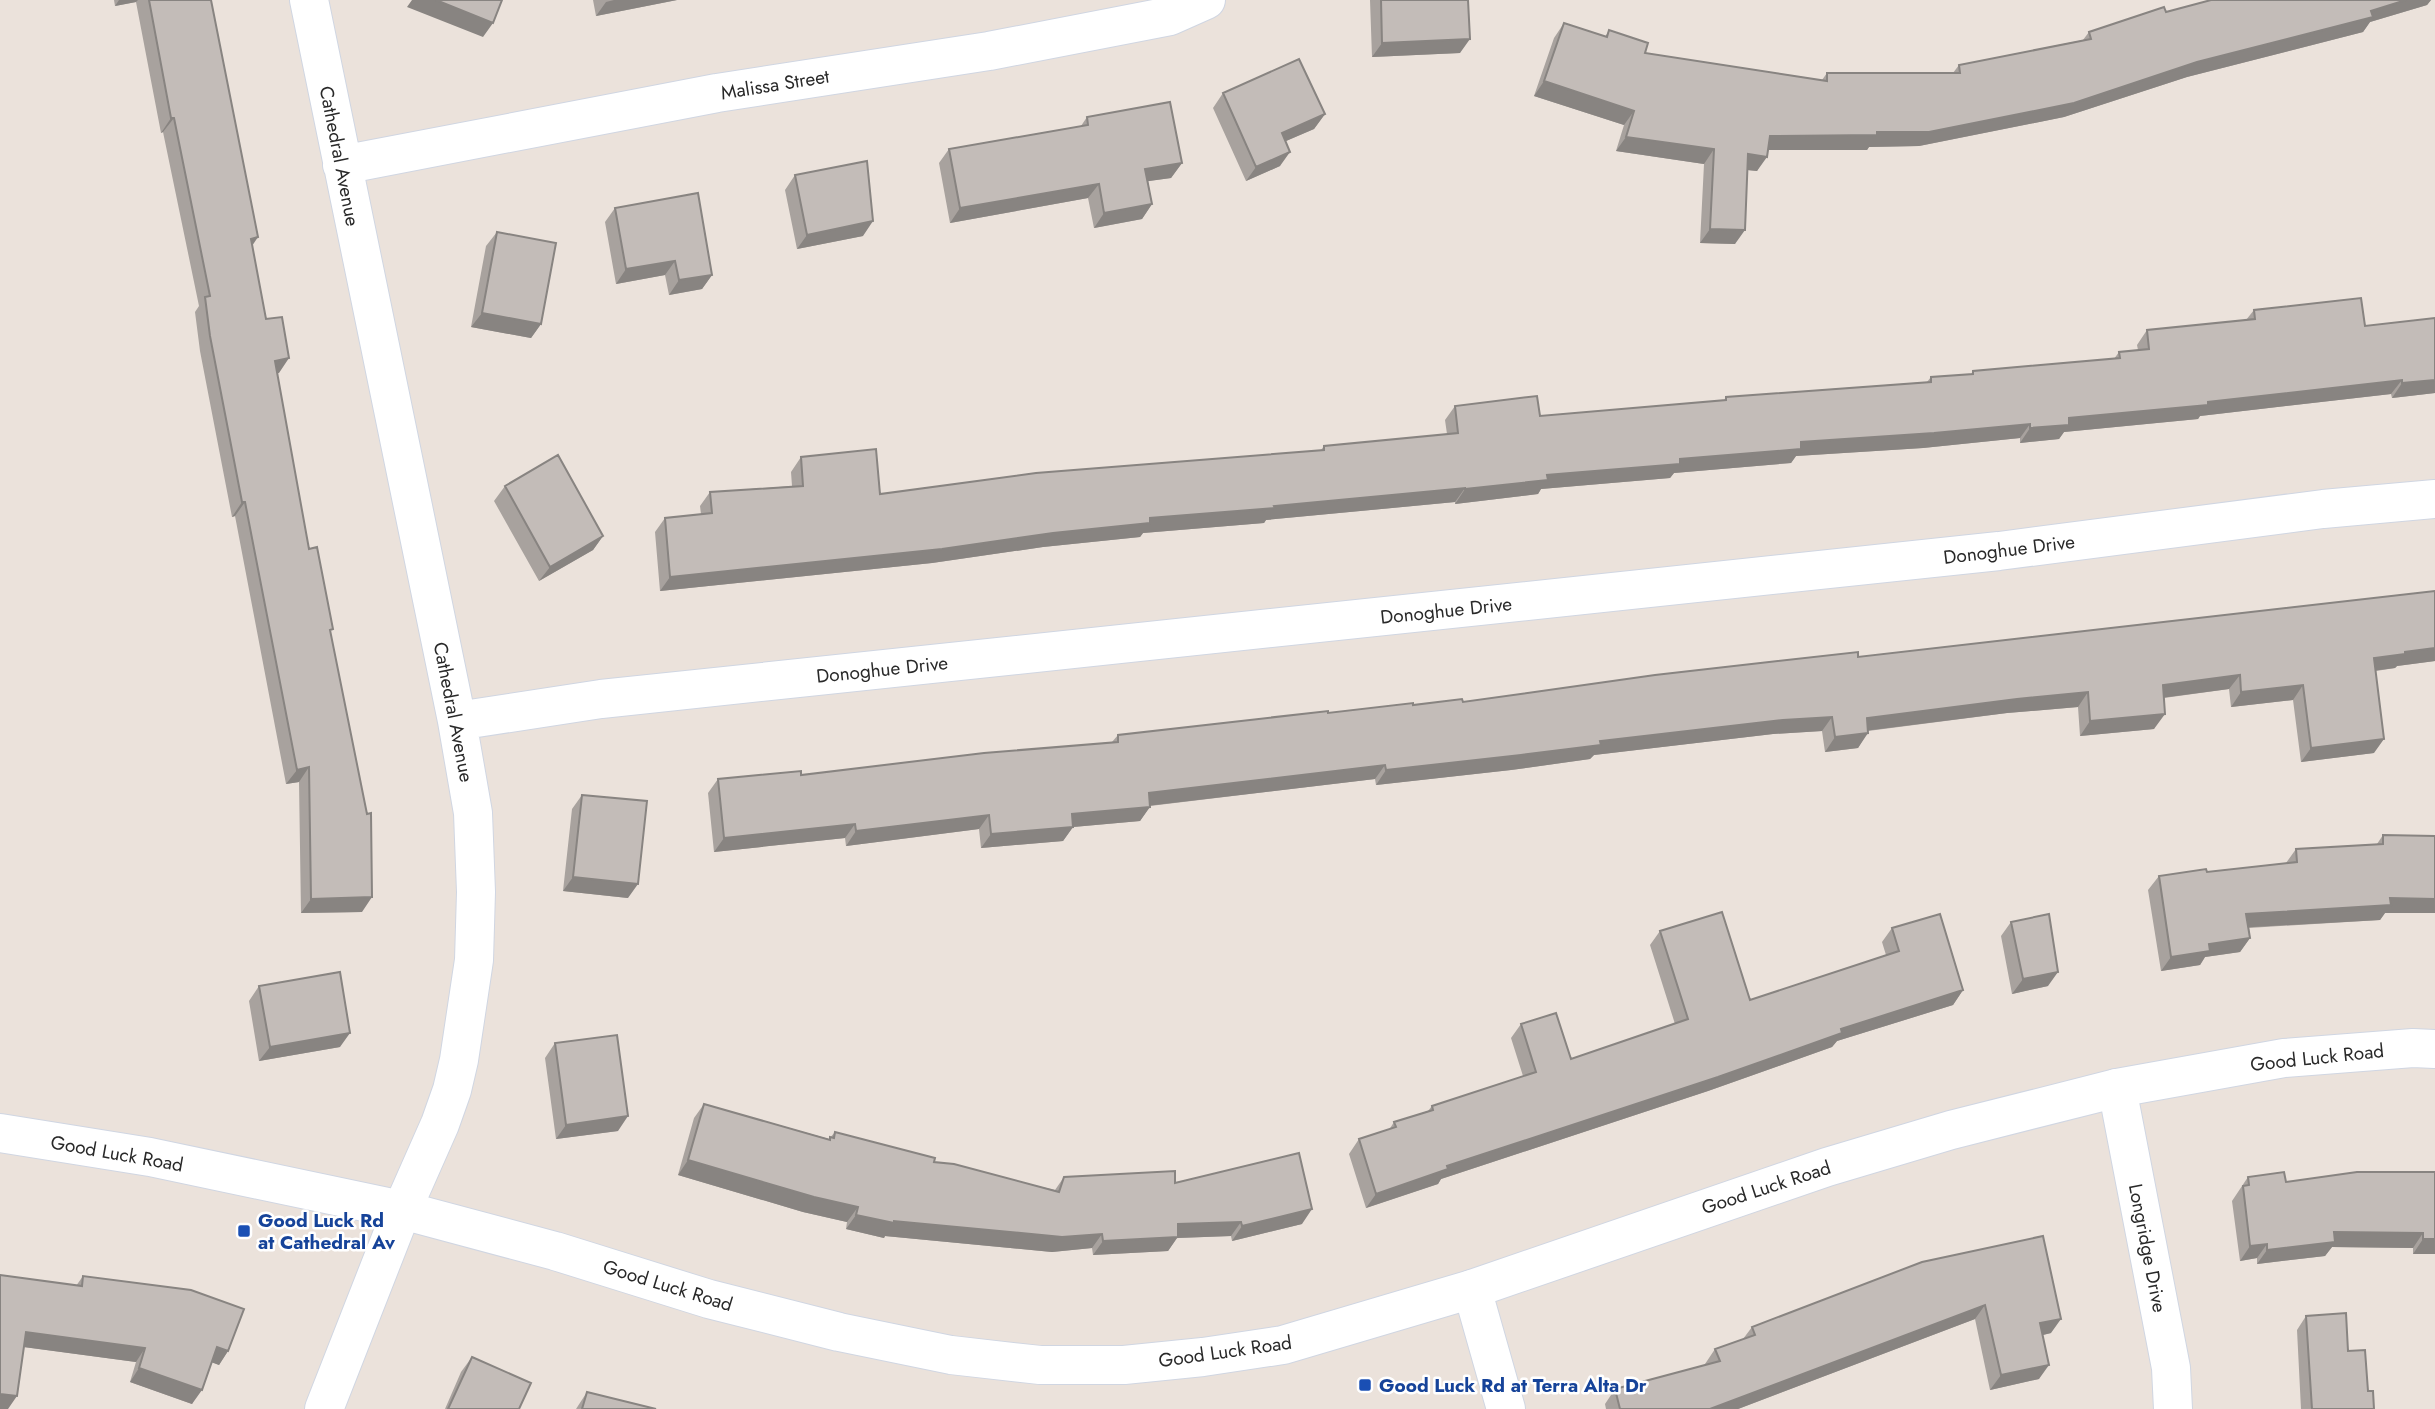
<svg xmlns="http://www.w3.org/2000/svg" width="2435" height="1409" font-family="Jost,sans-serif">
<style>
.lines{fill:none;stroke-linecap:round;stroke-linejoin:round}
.street-casing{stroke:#d0d6e2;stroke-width:40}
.secondary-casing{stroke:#d0d6e2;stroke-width:40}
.street{stroke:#fff;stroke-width:38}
.secondary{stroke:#fff;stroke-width:38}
.wall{fill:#a8a29e}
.shaded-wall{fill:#888481}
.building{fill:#c3bcb8;stroke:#888481;stroke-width:2}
.transit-dot{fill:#1a4fb4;stroke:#fff;stroke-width:2.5}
.labels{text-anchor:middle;stroke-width:5;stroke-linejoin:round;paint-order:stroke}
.street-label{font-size:19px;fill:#292929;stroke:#fff}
.transit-label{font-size:19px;font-weight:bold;fill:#164399;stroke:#fff;text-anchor:start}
</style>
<rect width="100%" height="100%" fill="#ebe2db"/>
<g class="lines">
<defs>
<path id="street" d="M 309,0 L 457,721 L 473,813 L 476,892 L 474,960 L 459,1060 L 452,1090 L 440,1124 L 402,1210 L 324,1409
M 342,165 L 717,93 L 989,51 L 1170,16 L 1206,0
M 457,721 L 601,699 L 1999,551 L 2323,509 L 2435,499
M 2117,1088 L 2171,1368 L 2173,1409
M 1472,1289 L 1506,1409"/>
<path id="secondary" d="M 0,1133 L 150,1157 L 402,1210 L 555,1251 L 709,1299 L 839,1332 L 951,1355 L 1040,1365 L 1124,1365 L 1203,1357 L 1283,1345 L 1472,1289 L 1827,1167 L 1951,1130 L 2117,1088 L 2284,1058 L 2413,1048 L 2435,1049"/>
</defs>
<use href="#street" class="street-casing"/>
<use href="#secondary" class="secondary-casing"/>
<use href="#street" class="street"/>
<use href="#secondary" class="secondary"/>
</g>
<path class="wall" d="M 114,0 L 211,0 L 252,246 L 266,319 L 279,373 L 277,373 L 309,549 L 330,633 L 362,912 L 301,913 L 299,782 L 286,784 L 235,516 L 232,517 L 200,351 L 195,312 L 199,306 L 163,132 L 161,133 L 136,2 L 115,6 Z
M 593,0 L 677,0 L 596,16 Z
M 1370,0 L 1468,0 L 1460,53 L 1372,57 Z
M 2211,0 L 2431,0 L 2427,5 L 2370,22 L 2363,32 L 2187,77 L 2064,117 L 1919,146 L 1869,147 L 1867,150 L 1768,150 L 1757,171 L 1747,170 L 1735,244 L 1700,243 L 1704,164 L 1616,151 L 1624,125 L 1534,96 L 1554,38 L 1564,23 L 1605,37 L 1609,30 L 1645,53 L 1822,80 L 1827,73 L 1953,73 L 1959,65 L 2083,40 L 2089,32 Z
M 1223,93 L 1325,114 L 1314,129 L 1286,141 L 1280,166 L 1246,181 L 1213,108 Z
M 1087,117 L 1182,163 L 1171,178 L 1148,181 L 1152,204 L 1142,219 L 1094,228 L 1088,198 L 950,223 L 939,163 L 949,149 L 1081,126 Z
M 795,175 L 863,236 L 797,249 L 785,190 Z
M 615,208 L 712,275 L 702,289 L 669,295 L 665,275 L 616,284 L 605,222 Z
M 497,232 L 541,324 L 531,338 L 471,327 L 486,246 Z
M 2254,310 L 2365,326 L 2435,318 L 2435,393 L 2392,398 L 2391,394 L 2200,416 L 2198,419 L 2064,432 L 2059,439 L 2020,443 L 2020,438 L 1923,448 L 1796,456 L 1791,463 L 1674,473 L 1670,478 L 1541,489 L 1538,494 L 1455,504 L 1455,502 L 1266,520 L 1264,523 L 1143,533 L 1140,537 L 1043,547 L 932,563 L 660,591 L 655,532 L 665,518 L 701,514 L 700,506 L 710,492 L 792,486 L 791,472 L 801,457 L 880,494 L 1321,450 L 1324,446 L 1447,434 L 1445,420 L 1455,406 L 1540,416 L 1724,400 L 1726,397 L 1927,382 L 1931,377 L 1971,374 L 1973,371 L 2114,359 L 2119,352 L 2138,350 L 2137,345 L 2147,330 L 2246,320 Z
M 505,486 L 603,536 L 593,550 L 539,581 L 494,501 Z
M 2435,591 L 2435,661 L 2397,666 L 2395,668 L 2376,671 L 2374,753 L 2301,762 L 2293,700 L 2231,707 L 2229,689 L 2164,698 L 2154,729 L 2080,736 L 2078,707 L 2007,713 L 1868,731 L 1858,748 L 1825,752 L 1822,731 L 1773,734 L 1594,755 L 1590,759 L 1511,770 L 1376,785 L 1375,779 L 1150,806 L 1140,821 L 1073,827 L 1063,841 L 981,848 L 979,829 L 846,846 L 845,838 L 714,852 L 708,793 L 718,779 L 801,775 L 1112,742 L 1118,735 L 1413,705 L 1463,702 Z
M 582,795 L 628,898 L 563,891 L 572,809 Z
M 2383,835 L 2385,913 L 2380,920 L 2249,928 L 2250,938 L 2240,952 L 2205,957 L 2200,965 L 2161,971 L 2148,890 L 2159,876 L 2207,872 L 2286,863 L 2296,849 L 2377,844 Z
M 2011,922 L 2048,986 L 2012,994 L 2001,936 Z
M 1892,928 L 1963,990 L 1953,1005 L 1837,1041 L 1832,1047 L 1708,1091 L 1441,1179 L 1438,1184 L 1366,1208 L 1349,1154 L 1359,1139 L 1389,1130 L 1394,1122 L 1428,1111 L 1432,1106 L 1523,1076 L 1511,1038 L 1521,1024 L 1571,1059 L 1675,1024 L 1650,945 L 1660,931 L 1750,1000 L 1886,955 L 1882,942 Z
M 259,986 L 340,1047 L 259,1061 L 249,1001 Z
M 555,1043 L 618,1131 L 556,1139 L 545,1058 Z
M 704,1104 L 829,1139 L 835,1132 L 934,1162 L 1055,1190 L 1064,1177 L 1175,1183 L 1302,1224 L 1232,1241 L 1231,1236 L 1177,1238 L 1168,1251 L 1093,1255 L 1092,1248 L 1052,1252 L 885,1236 L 884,1238 L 846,1229 L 847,1222 L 803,1212 L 678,1175 L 694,1118 Z
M 2435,1172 L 2435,1254 L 2413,1254 L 2413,1248 L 2332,1247 L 2325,1256 L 2257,1264 L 2257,1258 L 2240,1261 L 2232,1201 L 2248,1177 L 2286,1182 Z
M 1922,1262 L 2051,1333 L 2043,1335 L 2039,1379 L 1990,1390 L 1975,1319 L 1738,1409 L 1606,1409 L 1605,1404 L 1615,1389 L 1705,1365 L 1705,1364 L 1715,1349 L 1743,1339 L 1752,1327 Z
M 0,1275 L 76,1286 L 83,1276 L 228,1351 L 219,1365 L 212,1362 L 192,1404 L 130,1382 L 136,1362 L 24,1347 Z
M 2306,1316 L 2348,1351 L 2368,1391 L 2374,1409 L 2301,1409 L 2297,1330 Z
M 472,1357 L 519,1409 L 445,1409 L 461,1372 Z
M 587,1392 L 656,1409 L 576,1409 Z"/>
<path class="shaded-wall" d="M 119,0 L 138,0 L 136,2 L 115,6 Z
M 412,0 L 436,0 L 493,23 L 483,37 L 407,7 Z
M 614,0 L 677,0 L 596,16 L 606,2 Z
M 2406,0 L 2431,0 L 2427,5 L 2370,22 L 2363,32 L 2187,77 L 2064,117 L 1919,146 L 1869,147 L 1867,150 L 1760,150 L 1770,136 L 2197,62 Z
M 1470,39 L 1460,53 L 1372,57 L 1382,43 Z
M 1544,81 L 1634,111 L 1624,125 L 1534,96 Z
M 1325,114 L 1314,129 L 1272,147 L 1282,133 Z
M 171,118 L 174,118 L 163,132 L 161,133 Z
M 1626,137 L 1714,149 L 1704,164 L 1616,151 Z
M 1290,152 L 1280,166 L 1246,181 L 1256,167 Z
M 1748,154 L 1767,157 L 1757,171 L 1738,169 Z
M 1182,163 L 1171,178 L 1135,183 L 1145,169 Z
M 1099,184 L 1088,198 L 950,223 L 960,208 Z
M 1152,204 L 1142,219 L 1094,228 L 1104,213 Z
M 873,221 L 863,236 L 797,249 L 807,235 Z
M 1710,229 L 1745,230 L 1735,244 L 1700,243 Z
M 258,237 L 248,252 L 251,239 Z
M 675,261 L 665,275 L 616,284 L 626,269 Z
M 712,275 L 702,289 L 669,295 L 679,280 Z
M 482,313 L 541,324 L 531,338 L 471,327 Z
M 289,358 L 279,373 L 264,375 L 275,361 Z
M 2402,380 L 2391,394 L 2200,416 L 2198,419 L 2064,432 L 2059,439 L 2020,443 L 2030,428 L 2069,418 Z
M 2435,380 L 2435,393 L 2392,398 L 2402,383 Z
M 2030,424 L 2020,438 L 1923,448 L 1796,456 L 1791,463 L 1674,473 L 1670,478 L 1541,489 L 1538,494 L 1455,504 L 1465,489 L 1547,475 L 1801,442 Z
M 1465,488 L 1455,502 L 1266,520 L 1264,523 L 1143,533 L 1140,537 L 1043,547 L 932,563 L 660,591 L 670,577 L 1150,518 Z
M 242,502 L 245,502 L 235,516 L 232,517 Z
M 603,536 L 593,550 L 539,581 L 550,567 Z
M 2435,648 L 2435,661 L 2397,666 L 2395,668 L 2364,672 L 2374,658 L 2405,652 Z
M 2240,675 L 2229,689 L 2153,699 L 2163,685 Z
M 2303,685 L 2293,700 L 2231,707 L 2241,692 Z
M 2088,692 L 2078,707 L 2007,713 L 1856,732 L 1867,718 L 2017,699 Z
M 2165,714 L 2154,729 L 2080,736 L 2090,721 Z
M 1832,717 L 1822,731 L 1773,734 L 1594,755 L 1590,759 L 1511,770 L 1376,785 L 1386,770 L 1600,741 L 1783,720 Z
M 1868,733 L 1858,748 L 1825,752 L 1835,737 Z
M 2384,739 L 2374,753 L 2301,762 L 2311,748 Z
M 1385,765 L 1375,779 L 1138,807 L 1149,793 Z
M 309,767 L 299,782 L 286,784 L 297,770 Z
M 1150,807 L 1140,821 L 1073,827 L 1063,841 L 981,848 L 991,834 L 1072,814 Z
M 989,815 L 979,829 L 846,846 L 856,831 Z
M 855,824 L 845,838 L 714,852 L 724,838 Z
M 573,877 L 638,884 L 628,898 L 563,891 Z
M 372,897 L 362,912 L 301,913 L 311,899 Z
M 2390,898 L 2435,899 L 2435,913 L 2385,913 L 2380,920 L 2236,928 L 2246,914 Z
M 2250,938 L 2240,952 L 2205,957 L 2200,965 L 2161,971 L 2171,957 L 2209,944 Z
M 2058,972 L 2048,986 L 2012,994 L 2023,979 Z
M 1963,990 L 1953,1005 L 1837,1041 L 1832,1047 L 1708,1091 L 1441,1179 L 1438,1184 L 1366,1208 L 1376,1194 L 1447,1166 L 1841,1029 Z
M 350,1033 L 340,1047 L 259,1061 L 270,1047 Z
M 628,1116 L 618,1131 L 556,1139 L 566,1125 Z
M 688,1160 L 858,1207 L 847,1222 L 803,1212 L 678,1175 Z
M 1312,1209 L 1302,1224 L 1232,1241 L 1242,1226 Z
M 856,1215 L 894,1221 L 1102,1234 L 1092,1248 L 1052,1252 L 885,1236 L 884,1238 L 846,1229 Z
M 1241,1222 L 1231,1236 L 1177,1238 L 1168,1251 L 1093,1255 L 1103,1241 L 1178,1224 Z
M 2334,1232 L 2423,1233 L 2413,1248 L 2332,1247 L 2325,1256 L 2257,1264 L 2267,1250 Z
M 2423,1239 L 2435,1239 L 2435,1254 L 2413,1254 Z
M 2267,1244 L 2257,1258 L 2240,1261 L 2250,1246 Z
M 1985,1305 L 1975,1319 L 1738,1409 L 1710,1409 Z
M 2061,1319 L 2051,1333 L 2030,1338 L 2040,1323 Z
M 26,1332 L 145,1348 L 136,1362 L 16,1346 Z
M 217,1347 L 228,1351 L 219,1365 L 208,1361 Z
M 2049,1365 L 2039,1379 L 1990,1390 L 2001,1375 Z
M 139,1368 L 202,1390 L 192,1404 L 130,1382 Z
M 0,1394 L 17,1396 L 8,1409 L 0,1409 Z"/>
<path class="building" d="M 149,0 L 211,0 L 258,237 L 251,239 L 266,319 L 282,317 L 289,358 L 275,361 L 309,549 L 317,547 L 333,629 L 330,630 L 367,814 L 371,813 L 372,897 L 311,899 L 309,767 L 297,770 L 245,502 L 242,502 L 210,336 L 205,297 L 210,296 L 174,118 L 171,118 Z
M 436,0 L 502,0 L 493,23 Z
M 1381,0 L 1468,0 L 1470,39 L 1382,43 Z
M 2211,0 L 2406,0 L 2371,11 L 2373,17 L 2197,62 L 2074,103 L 1929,132 L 1877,132 L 1877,135 L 1770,136 L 1767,157 L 1748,154 L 1745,230 L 1710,229 L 1714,149 L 1626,137 L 1634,111 L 1544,81 L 1564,23 L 1607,37 L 1609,30 L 1648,43 L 1645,53 L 1827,81 L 1827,73 L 1960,73 L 1959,65 L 2091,39 L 2089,32 L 2164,7 L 2166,12 Z
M 1299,59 L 1325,114 L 1282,133 L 1290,152 L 1256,167 L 1223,93 Z
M 1170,102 L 1182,163 L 1145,169 L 1152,204 L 1104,213 L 1099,184 L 960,208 L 949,149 L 1088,125 L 1087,117 Z
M 867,161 L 873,221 L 807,235 L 795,175 Z
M 698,193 L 712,275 L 679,280 L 675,261 L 626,269 L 615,208 Z
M 497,232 L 556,243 L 541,324 L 482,313 Z
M 2361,298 L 2365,326 L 2435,318 L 2435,380 L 2402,383 L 2402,380 L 2208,402 L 2208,405 L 2069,418 L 2069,425 L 2030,428 L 2030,424 L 1934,433 L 1801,442 L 1801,449 L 1680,459 L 1680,464 L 1547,475 L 1548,480 L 1465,489 L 1465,488 L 1274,506 L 1275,508 L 1150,518 L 1150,523 L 1053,533 L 942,549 L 670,577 L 665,518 L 712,513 L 710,492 L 803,486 L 801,457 L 876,449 L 880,494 L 1036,473 L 1324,450 L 1324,446 L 1458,433 L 1455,406 L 1537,396 L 1540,416 L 1726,400 L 1726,397 L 1931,382 L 1931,377 L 1973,374 L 1973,371 L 2120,358 L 2119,352 L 2149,349 L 2147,330 L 2255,319 L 2254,310 Z
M 558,455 L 603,536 L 550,567 L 505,486 Z
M 2435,591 L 2435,648 L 2405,652 L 2405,654 L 2374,658 L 2384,739 L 2311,748 L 2303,685 L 2241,692 L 2240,675 L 2163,685 L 2165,714 L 2090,721 L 2088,692 L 2017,699 L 1867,718 L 1868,733 L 1835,737 L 1832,717 L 1783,720 L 1600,741 L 1601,745 L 1521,755 L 1386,770 L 1385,765 L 1149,793 L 1150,807 L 1072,814 L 1073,827 L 991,834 L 989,815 L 856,831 L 855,824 L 724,838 L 718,779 L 801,771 L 801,775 L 984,753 L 1118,742 L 1118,735 L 1328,711 L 1328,713 L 1413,703 L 1413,705 L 1462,699 L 1463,702 L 1655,675 L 1858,652 L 1858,657 Z
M 582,795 L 647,801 L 638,884 L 573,877 Z
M 2383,835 L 2435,836 L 2435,899 L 2390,898 L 2391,905 L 2246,914 L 2250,938 L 2209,944 L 2210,951 L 2171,957 L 2159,876 L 2206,869 L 2207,872 L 2297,862 L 2296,849 L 2383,844 Z
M 1722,912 L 1750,1000 L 1899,951 L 1892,928 L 1940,914 L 1963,990 L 1841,1029 L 1842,1033 L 1718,1077 L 1447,1166 L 1448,1169 L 1376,1194 L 1359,1139 L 1396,1127 L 1394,1122 L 1433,1110 L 1432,1106 L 1536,1072 L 1521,1024 L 1556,1013 L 1571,1059 L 1688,1019 L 1660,931 Z
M 2049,914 L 2058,972 L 2023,979 L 2011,922 Z
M 340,972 L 350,1033 L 270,1047 L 259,986 Z
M 617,1035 L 628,1116 L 566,1125 L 555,1043 Z
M 704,1104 L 830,1140 L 830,1137 L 834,1138 L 835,1132 L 935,1158 L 934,1162 L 954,1164 L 1059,1192 L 1064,1177 L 1175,1171 L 1175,1183 L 1299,1153 L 1312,1209 L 1242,1226 L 1241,1222 L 1178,1224 L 1178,1237 L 1103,1241 L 1102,1234 L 1062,1237 L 894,1221 L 894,1223 L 856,1215 L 858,1207 L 814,1197 L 688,1160 Z
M 2284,1172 L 2286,1182 L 2357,1172 L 2435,1172 L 2435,1239 L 2423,1239 L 2423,1233 L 2334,1232 L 2335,1242 L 2267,1250 L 2267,1244 L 2250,1246 L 2243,1186 L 2249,1185 L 2248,1177 Z
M 2043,1236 L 2061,1319 L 2040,1323 L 2049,1365 L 2001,1375 L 1985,1305 L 1710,1409 L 1620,1409 L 1615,1389 L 1720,1361 L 1715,1349 L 1755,1335 L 1752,1327 L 1922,1262 Z
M 0,1275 L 82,1286 L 83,1276 L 191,1290 L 244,1309 L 228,1351 L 217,1347 L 202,1390 L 139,1368 L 145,1348 L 26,1332 L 17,1396 L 0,1394 Z
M 2346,1313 L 2348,1351 L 2365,1350 L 2368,1391 L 2373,1391 L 2374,1409 L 2312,1409 L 2306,1316 Z
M 472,1357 L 531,1383 L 519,1409 L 448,1409 Z
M 587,1392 L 656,1409 L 582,1409 Z"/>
<g class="transit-dot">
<rect x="237" y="1224" width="14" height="14" rx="3.5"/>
<rect x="1358" y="1378" width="14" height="14" rx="3.5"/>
</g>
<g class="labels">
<g class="street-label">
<text transform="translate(775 84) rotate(-9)" y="7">Malissa Street</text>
<text transform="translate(340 156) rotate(79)" y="7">Cathedral Avenue</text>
<text transform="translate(2009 549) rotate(-7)" y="7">Donoghue Drive</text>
<text transform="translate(1446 610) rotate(-6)" y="7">Donoghue Drive</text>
<text transform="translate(882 669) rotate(-6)" y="7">Donoghue Drive</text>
<text transform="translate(454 712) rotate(79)" y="7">Cathedral Avenue</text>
<text transform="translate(2317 1057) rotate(-6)" y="7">Good Luck Road</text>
<text transform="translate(117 1153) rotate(10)" y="7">Good Luck Road</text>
<text transform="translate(1766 1187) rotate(-18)" y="7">Good Luck Road</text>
<text transform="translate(2148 1248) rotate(79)" y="7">Longridge Drive</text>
<text transform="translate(668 1285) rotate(17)" y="7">Good Luck Road</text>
<text transform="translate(1225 1351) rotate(-8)" y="7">Good Luck Road</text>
</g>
<g class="transit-label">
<text x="258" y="1227">Good Luck Rd<tspan x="258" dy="22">at Cathedral Av</tspan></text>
<text x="1379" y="1392">Good Luck Rd at Terra Alta Dr</text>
</g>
</g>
</svg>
